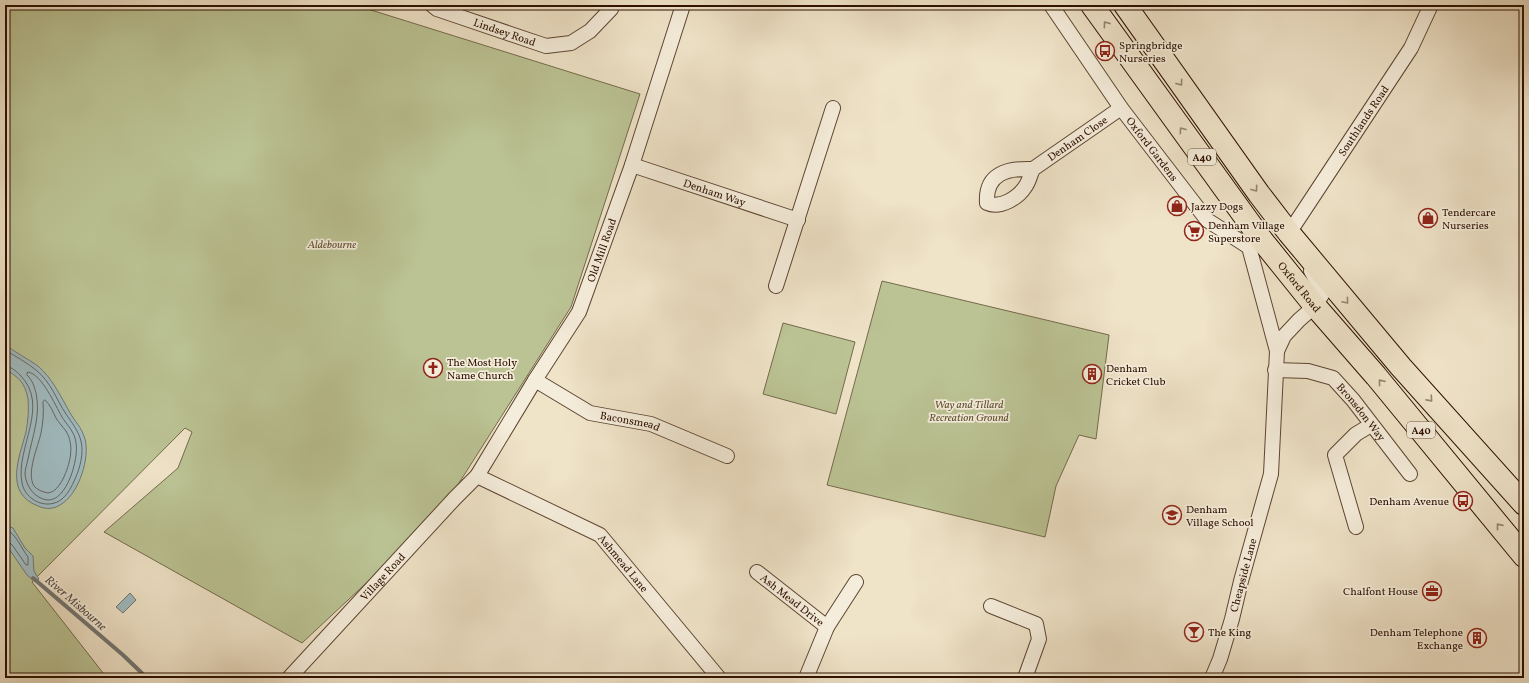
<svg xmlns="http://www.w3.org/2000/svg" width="1529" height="683" font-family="Vollkorn,serif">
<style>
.green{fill:#bbc394;stroke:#746a4a}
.water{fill:#a0bbc1;stroke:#727774}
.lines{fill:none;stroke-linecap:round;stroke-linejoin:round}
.shore{stroke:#666660;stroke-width:1}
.stream{stroke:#727774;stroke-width:4}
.minor-casing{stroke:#5d4532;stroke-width:16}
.trunk-casing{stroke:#2c1000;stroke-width:24}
.minor{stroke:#f5eddb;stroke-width:14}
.trunk{stroke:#efe3c8;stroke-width:22}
.oneway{stroke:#97846e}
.labels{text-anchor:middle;stroke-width:3.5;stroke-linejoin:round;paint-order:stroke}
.shield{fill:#f5eddb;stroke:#685242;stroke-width:1}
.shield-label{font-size:10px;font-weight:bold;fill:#2c1000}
.street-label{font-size:11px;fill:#2c1000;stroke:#f5eddb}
.poi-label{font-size:11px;fill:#2c1000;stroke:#f5eddb;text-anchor:start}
.park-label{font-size:11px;font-style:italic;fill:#5e4f34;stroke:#f5eddb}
.water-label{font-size:12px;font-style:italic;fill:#554c44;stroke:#f5eddb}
</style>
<rect width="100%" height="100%" fill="#efe3c8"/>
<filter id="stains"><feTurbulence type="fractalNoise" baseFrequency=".005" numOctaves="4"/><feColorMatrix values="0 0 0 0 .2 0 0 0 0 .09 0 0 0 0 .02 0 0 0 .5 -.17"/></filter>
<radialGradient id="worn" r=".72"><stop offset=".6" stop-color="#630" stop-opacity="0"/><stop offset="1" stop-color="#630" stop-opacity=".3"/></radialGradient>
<path class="green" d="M 5,5 L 355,5 L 640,94 L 571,307 L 438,516 L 302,643 L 104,532 L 178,468 L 192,432 L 185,428 L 32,582 L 107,678 L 5,678 Z
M 882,281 L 1109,335 L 1096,439 L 1079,435 L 1056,486 L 1045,537 L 827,485 Z
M 783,323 L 855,342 L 836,414 L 763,394 Z"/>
<path class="water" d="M 5,344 C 15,353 27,358 38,366 C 52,378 60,395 69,411 C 75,422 81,426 85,439 C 90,458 79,492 63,503 C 55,509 47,510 38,506 C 4,493 19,458 26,432 C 28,421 29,410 28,399 C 25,382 18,377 5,369 Z
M 5,525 L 13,528 L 25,548 L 33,556 L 34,571 L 39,579 L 35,582 L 27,575 L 5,543 Z
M 130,593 L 136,600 L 123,613 L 116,607 Z"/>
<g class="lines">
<path class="shore" d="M 5,350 C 15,356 26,362 36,370 C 51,382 56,399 66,414 C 72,423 78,430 81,441 C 84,453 80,468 75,479 C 72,486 68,494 62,499 C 47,511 25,500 22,483 C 15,448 51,406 20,375 C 16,371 10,366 5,366
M 28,372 C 42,374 55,405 62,417 C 67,425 75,432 76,443 C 79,458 67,502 47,500 C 34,498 26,486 25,474 C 25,469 27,464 28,459 C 32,437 41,416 36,393 C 34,386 33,381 27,375 Z
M 45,400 C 50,404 53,412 56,418 C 59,423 63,427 66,431 C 75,446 70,464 63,479 C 59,486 55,492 48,493 C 43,492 37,490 34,486 C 26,473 38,447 41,433 C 43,423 44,412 43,402 Z
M 5,529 C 16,533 21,548 28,557 L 28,565 L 26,565 L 13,546 L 9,542 L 5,541"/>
<path class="stream" d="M 33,578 L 123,655 L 147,678"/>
<defs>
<g id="minor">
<path id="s1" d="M 432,5 L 437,9 L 546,46 L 571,43 L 590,31 L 611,9 L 612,5"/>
<path id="s2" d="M 1051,5 L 1121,108 L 1207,220 L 1249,247 L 1277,351 L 1271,474 L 1241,581 L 1232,619 L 1220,659 L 1212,678"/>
<path id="s3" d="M 632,165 L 798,220"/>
<path id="s4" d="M 1033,169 C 1030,175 1029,182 1025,187 C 1018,198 1000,209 987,203 C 985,173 1008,168 1033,169 L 1121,108"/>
<path id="s5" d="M 1293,239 L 1289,233 L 1411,48 L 1431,5"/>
<path d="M 776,286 L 833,108"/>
<path d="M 1277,351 L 1284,336 L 1299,320 L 1315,306 L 1323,293 L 1311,271"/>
<path id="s6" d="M 1275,370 L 1308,371 L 1333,378 L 1353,400 L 1410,474"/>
<path id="s7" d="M 535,380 L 590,413 L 651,424 L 727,456"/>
<path id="s8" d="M 477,476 L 600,535 L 719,678"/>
<path d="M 1356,527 L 1335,455 L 1356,434 L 1371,425"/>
<path id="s9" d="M 757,572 L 827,627"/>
<path d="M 991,606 L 1036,624 L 1039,639 L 1025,678"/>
<path id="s10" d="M 289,678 L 455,498 L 477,476 L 535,380 L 579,312 L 632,165 L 683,5"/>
<path d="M 806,678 L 827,627 L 856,582"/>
</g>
<g id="trunk">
<path id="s11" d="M 1092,5 L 1261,239 L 1315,306 L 1376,376 L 1524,556"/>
<path d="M 1125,5 L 1259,194 L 1289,233 L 1401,367 L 1524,504"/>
</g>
</defs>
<use href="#minor" class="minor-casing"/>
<use href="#trunk" class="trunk-casing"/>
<use href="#minor" class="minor"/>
<use href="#trunk" class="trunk"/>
</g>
<defs><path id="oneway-chevron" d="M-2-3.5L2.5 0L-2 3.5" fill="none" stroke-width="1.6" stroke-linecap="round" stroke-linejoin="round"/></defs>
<g class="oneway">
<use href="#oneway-chevron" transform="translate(1106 24) rotate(-126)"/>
<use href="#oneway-chevron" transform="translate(1180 83) rotate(54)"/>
<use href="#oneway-chevron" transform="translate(1182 130) rotate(-126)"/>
<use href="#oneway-chevron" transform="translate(1255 189) rotate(54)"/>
<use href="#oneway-chevron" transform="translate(1346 301) rotate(50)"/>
<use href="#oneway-chevron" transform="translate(1381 382) rotate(-129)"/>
<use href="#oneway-chevron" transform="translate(1430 399) rotate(48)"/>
<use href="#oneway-chevron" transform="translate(1499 526) rotate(-129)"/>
</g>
<defs>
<symbol id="bus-ring" viewBox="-11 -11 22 22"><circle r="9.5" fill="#f5eddb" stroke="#8f2418" stroke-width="1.5"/><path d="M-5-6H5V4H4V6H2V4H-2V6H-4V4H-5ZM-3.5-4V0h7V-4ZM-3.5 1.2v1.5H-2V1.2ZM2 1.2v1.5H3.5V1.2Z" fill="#8f2418"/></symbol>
<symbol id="shop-ring" viewBox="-11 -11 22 22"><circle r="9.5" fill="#f5eddb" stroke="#8f2418" stroke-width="1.5"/><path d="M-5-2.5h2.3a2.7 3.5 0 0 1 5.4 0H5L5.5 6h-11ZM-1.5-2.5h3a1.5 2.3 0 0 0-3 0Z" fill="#8f2418"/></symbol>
<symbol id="supermarket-ring" viewBox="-11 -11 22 22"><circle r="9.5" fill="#f5eddb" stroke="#8f2418" stroke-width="1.5"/><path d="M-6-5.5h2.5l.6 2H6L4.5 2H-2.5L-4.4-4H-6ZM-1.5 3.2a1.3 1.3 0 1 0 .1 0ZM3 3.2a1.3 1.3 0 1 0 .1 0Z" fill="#8f2418"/></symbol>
<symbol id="church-ring" viewBox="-11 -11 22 22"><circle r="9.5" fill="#f5eddb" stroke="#8f2418" stroke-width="1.5"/><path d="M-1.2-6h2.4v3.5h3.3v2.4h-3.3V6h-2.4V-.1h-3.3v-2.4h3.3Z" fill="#8f2418"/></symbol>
<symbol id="building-ring" viewBox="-11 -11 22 22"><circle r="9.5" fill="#f5eddb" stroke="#8f2418" stroke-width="1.5"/><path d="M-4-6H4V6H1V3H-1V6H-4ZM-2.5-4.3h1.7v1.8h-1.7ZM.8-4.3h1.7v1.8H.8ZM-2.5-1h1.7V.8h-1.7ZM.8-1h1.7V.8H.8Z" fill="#8f2418"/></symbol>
<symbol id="school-ring" viewBox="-11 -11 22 22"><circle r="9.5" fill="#f5eddb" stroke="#8f2418" stroke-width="1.5"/><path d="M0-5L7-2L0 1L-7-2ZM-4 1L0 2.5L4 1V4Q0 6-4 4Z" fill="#8f2418"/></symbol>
<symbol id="office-ring" viewBox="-11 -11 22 22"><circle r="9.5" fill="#f5eddb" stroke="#8f2418" stroke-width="1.5"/><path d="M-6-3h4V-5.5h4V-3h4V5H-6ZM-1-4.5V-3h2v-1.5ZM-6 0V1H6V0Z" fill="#8f2418"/></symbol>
<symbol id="bar-ring" viewBox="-11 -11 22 22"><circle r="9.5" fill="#f5eddb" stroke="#8f2418" stroke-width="1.5"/><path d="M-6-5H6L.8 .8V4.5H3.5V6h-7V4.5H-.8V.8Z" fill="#8f2418"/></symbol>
</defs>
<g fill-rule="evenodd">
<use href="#bus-ring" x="1094" y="40" width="22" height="22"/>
<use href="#shop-ring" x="1166" y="195" width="22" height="22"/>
<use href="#shop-ring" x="1417" y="207" width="22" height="22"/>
<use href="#supermarket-ring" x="1183" y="220" width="22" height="22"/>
<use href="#church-ring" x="422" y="357" width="22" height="22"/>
<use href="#building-ring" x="1081" y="363" width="22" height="22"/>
<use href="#bus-ring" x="1452" y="490" width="22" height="22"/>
<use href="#school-ring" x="1161" y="504" width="22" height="22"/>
<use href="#office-ring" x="1421" y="580" width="22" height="22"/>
<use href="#bar-ring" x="1183" y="621" width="22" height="22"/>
<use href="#building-ring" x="1466" y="627" width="22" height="22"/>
</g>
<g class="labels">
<g class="shield">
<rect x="1188" y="149" width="28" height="16" rx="3"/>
<rect x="1407" y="422" width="28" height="16" rx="3"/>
</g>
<g class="shield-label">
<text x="1202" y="161">A40</text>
<text x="1421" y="434">A40</text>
</g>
<g class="street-label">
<text dy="4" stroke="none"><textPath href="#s1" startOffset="78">Lindsey Road</textPath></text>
<text dy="4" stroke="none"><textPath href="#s5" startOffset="142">Southlands Road</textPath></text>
<text dy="4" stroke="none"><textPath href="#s4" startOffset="185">Denham Close</textPath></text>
<text dy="4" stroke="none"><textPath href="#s2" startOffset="176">Oxford Gardens</textPath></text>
<text dy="4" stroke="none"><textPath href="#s3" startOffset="87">Denham Way</textPath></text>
<text dy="4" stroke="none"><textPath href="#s10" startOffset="535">Old Mill Road</textPath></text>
<text dy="4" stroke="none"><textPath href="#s11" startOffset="350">Oxford Road</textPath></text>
<text dy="4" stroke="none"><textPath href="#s6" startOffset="103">Bronsdon Way</textPath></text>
<text dy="4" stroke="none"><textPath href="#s7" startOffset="105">Baconsmead</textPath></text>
<text dy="4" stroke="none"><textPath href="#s8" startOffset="173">Ashmead Lane</textPath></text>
<text transform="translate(1243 575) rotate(-75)" y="4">Cheapside Lane</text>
<text dy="4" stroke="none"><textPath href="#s10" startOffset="138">Village Road</textPath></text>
<text dy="4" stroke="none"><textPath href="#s9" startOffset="45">Ash Mead Drive</textPath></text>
</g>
<g class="poi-label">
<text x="1119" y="49">Springbridge<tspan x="1119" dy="13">Nurseries</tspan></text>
<text x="1191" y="210">Jazzy Dogs</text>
<text x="1442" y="216">Tendercare<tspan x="1442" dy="13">Nurseries</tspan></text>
<text x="1208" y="229">Denham Village<tspan x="1208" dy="13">Superstore</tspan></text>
<text x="447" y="366">The Most Holy<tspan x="447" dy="13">Name Church</tspan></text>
<text x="1106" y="372">Denham<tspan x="1106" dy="13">Cricket Club</tspan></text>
<text x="1449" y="505" text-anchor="end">Denham Avenue</text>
<text x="1186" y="513">Denham<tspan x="1186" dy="13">Village School</tspan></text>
<text x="1418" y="595" text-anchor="end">Chalfont House</text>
<text x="1208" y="636">The King</text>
<text x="1463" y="636" text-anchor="end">Denham Telephone<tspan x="1463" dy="13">Exchange</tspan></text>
</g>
<g class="park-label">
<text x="332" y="248">Aldebourne</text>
<text x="969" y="408">Way and Tillard<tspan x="969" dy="13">Recreation Ground</tspan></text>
</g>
<g class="water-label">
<text transform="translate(76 603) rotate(41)" y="4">River Misbourne</text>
</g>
</g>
<rect width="1529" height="683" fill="none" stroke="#efe3c8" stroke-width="20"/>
<rect x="6" y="6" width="1517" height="671" fill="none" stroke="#2c1000" stroke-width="2"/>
<rect x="10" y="10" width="1509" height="663" fill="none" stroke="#2c1000"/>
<rect width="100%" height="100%" filter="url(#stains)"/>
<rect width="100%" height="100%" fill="url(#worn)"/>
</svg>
